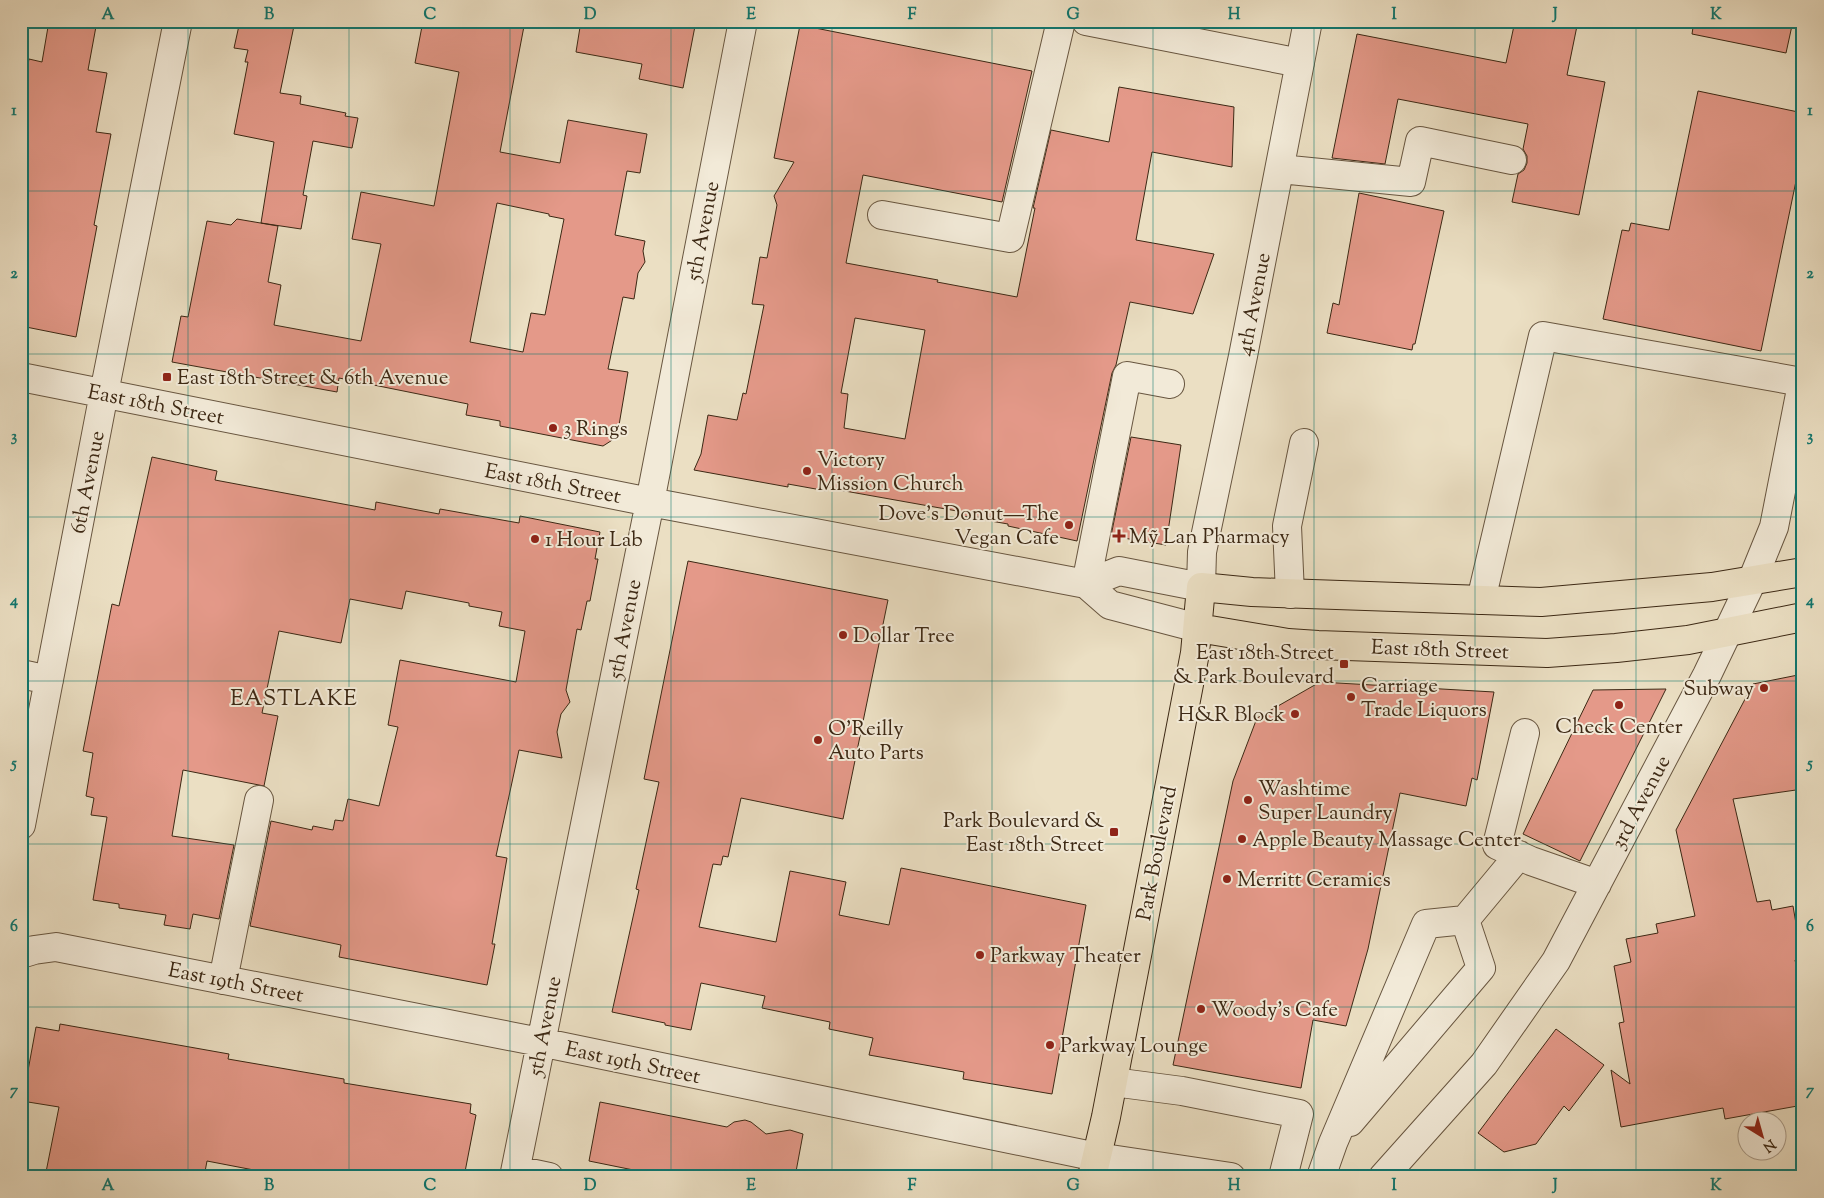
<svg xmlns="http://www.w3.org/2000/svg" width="1824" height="1198" font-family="'Sorts Mill Goudy',serif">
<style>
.building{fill:#e49989;stroke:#3c2814;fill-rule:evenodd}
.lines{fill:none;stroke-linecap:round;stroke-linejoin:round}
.minor-casing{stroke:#685640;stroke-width:30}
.major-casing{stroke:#3c2814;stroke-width:30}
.minor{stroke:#f2ead8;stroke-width:28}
.major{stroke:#ebdfc3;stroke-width:28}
.grid{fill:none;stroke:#0f766e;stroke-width:1;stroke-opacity:0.55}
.poi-dot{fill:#8f2418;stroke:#f2ead8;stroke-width:2}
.labels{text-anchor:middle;stroke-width:4;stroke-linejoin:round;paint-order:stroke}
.street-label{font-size:21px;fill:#3c2814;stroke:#f2ead8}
.poi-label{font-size:21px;fill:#3c2814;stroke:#f2ead8;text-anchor:start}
.neighbourhood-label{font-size:22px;letter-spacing:1px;fill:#3c2814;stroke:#f2ead8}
.neatline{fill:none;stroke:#0f766e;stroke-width:2}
.grid-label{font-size:16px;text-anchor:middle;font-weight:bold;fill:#0f766e}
</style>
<rect width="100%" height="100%" fill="#ebdfc3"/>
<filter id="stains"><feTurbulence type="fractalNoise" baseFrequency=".004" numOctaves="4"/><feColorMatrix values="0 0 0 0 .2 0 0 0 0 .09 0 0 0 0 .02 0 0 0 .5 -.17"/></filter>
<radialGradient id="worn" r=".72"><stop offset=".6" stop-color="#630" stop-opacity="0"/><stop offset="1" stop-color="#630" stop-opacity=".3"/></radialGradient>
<path class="building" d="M 49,21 L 97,21 L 88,70 L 107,73 L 96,132 L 111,134 L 94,225 L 97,226 L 76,337 L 21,326 L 21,103 L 29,59 L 42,62 Z
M 240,21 L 295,21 L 280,93 L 301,96 L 300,104 L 346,113 L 345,116 L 358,118 L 352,148 L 313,141 L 303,195 L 307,196 L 301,229 L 261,223 L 274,142 L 234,134 L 248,62 L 245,62 L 248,50 L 234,48 Z
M 423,21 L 525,21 L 500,152 L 560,163 L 568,120 L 647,134 L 640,173 L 627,171 L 615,235 L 645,241 L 643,251 L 645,262 L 638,273 L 634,299 L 623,297 L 608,369 L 628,372 L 617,437 L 603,446 L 500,426 L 500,421 L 466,415 L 468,404 L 339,378 L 337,392 L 172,362 L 181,316 L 188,317 L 207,221 L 231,225 L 237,219 L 278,226 L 268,282 L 281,285 L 274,325 L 361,341 L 381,244 L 352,239 L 361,192 L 434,206 L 459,72 L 415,63 ZM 497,203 L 549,214 L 549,216 L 564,219 L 545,315 L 531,313 L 523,352 L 470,342 Z
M 581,21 L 696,21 L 683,88 L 639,79 L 642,64 L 576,52 Z
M 1515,21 L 1578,21 L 1567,75 L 1605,82 L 1579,215 L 1512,202 L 1518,174 L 1524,170 L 1527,163 L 1527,156 L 1523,149 L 1528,124 L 1398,99 L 1385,164 L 1332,158 L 1357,34 L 1506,63 Z
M 1694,21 L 1793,21 L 1786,53 L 1692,34 Z
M 800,25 L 1032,71 L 1002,202 L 863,175 L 846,263 L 938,280 L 937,282 L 1017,297 L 1035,208 L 1033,208 L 1051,130 L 1109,142 L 1119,87 L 1234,107 L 1232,167 L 1152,152 L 1136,240 L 1214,254 L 1193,314 L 1130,302 L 1116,365 L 1112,373 L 1077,541 L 1008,526 L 1008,524 L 956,515 L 957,511 L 828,488 L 827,491 L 788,484 L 788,487 L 694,470 L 701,454 L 708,415 L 737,420 L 743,393 L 746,394 L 764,305 L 752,304 L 760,257 L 767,258 L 777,205 L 774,196 L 794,162 L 774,158 ZM 855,318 L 925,330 L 905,439 L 844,428 L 848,394 L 841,393 Z
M 1698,91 L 1803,113 L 1803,147 L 1761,351 L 1603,319 L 1622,230 L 1629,231 L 1631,223 L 1669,230 Z
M 1359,193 L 1444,211 L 1415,344 L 1413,344 L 1412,350 L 1327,333 L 1333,303 L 1339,305 Z
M 1131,437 L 1181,445 L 1166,545 L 1111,536 Z
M 152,457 L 217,471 L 215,480 L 375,510 L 376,502 L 439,514 L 440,509 L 519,523 L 520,516 L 600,532 L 595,559 L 598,559 L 590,601 L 587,601 L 581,630 L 577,629 L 566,690 L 570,702 L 561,714 L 557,732 L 562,758 L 519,750 L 496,856 L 507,858 L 492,944 L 495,944 L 487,985 L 339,957 L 341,945 L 250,926 L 271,821 L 312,830 L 313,826 L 333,830 L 335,820 L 343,821 L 348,799 L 379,806 L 398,727 L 388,725 L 400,660 L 516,682 L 525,631 L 499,626 L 502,612 L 469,606 L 469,603 L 406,591 L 402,609 L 350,599 L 341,643 L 279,631 L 262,713 L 278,716 L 264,786 L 183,770 L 172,836 L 234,845 L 219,919 L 193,914 L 190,929 L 164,925 L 166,915 L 119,908 L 119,904 L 93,900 L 107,817 L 91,815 L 94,798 L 86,796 L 93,753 L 83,751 L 112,604 L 119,606 Z
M 688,561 L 888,600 L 843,819 L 741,798 L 728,857 L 723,856 L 721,865 L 713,864 L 699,927 L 776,942 L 790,871 L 846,882 L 839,915 L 889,925 L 901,868 L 1086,905 L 1052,1094 L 963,1079 L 964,1072 L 869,1055 L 873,1038 L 829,1029 L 830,1022 L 762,1008 L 765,996 L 701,983 L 691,1030 L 665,1025 L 665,1023 L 612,1012 L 639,890 L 636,889 L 659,782 L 644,779 Z
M 1803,674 L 1803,789 L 1733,799 L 1757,902 L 1770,900 L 1772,910 L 1793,906 L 1802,959 L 1795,960 L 1803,998 L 1803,1105 L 1725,1119 L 1723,1108 L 1621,1127 L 1611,1070 L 1630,1084 L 1619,1023 L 1624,1022 L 1614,966 L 1631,962 L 1626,939 L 1658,933 L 1656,924 L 1695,916 L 1676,830 L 1753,684 Z
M 1320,682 L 1494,692 L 1477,780 L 1472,778 L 1466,806 L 1400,793 L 1368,949 L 1346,1026 L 1313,1020 L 1301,1088 L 1173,1065 L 1233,781 L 1257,718 Z
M 1666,689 L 1580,861 L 1523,834 L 1593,690 Z
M 60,1024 L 229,1054 L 228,1059 L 344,1079 L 344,1083 L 471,1104 L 470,1113 L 476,1115 L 464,1177 L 290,1177 L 207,1161 L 204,1177 L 45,1177 L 59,1107 L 28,1102 L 28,1099 L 23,1098 L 36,1027 L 59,1031 Z
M 1556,1029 L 1604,1065 L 1569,1111 L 1564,1106 L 1536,1144 L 1504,1152 L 1478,1133 Z
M 600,1102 L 727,1127 L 734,1122 L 745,1120 L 751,1122 L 766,1134 L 790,1130 L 803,1134 L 795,1177 L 668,1177 L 589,1161 Z"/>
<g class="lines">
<defs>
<path id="minor" d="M 1086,21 L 1300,63
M 1280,169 L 1411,182 L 1420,141 L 1512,160
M 882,215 L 1010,238 L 1061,21
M 21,377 L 650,502 L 1086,584 L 1110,605 L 1198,628
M 1086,584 L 1119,571 L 1201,587 L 1202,552 L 1243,356 L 1308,21
M 1086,584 L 1127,376 L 1170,384
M 1290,594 L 1287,526 L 1304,443
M 1481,600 L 1543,336 L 1802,382
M 21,674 L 49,680
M 1525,733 L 1497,845 L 1531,861 L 1597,884
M 21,825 L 104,393 L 178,21
M 21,954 L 34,950 L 56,947 L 540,1042 L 1097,1157 L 1231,1177
M 223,980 L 259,800
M 1113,1082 L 1182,1091 L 1299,1114 L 1283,1177
M 1350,1122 L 1481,968 L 1465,920
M 516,1170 L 549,1177
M 514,1177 L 650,502 L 743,21
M 1321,1177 L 1333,1143 L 1426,924 L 1465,920 L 1519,855
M 1383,1177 L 1484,1064 L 1556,961 L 1707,675 L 1752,581 L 1774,527 L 1803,379"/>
<path id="major" d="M 1198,628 L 1288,643 L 1318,645 L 1547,653 L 1616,648 L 1688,640 L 1803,617
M 1092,1177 L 1106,1117 L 1195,653 L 1201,587 L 1252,592 L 1541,602 L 1712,587 L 1803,572"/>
</defs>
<use href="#minor" class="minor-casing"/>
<use href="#major" class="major-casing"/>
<use href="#minor" class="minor"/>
<use href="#major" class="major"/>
</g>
<path class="grid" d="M 188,21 L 188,1177M 349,21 L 349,1177M 510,21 L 510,1177M 671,21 L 671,1177M 832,21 L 832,1177M 992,21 L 992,1177M 1153,21 L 1153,1177M 1314,21 L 1314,1177M 1475,21 L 1475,1177M 1636,21 L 1636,1177M 21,191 L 1803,191M 21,354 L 1803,354M 21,517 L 1803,517M 21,681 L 1803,681M 21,844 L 1803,844M 21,1007 L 1803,1007"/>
<g class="poi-dot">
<rect x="162" y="372" width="10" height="10" rx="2.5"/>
<circle cx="553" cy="428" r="5"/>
<circle cx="807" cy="471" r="5"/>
<circle cx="1069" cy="525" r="5"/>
<path d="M1116.5 528.5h5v5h5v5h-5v5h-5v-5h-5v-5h5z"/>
<circle cx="535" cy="539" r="5"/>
<circle cx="843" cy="635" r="5"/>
<rect x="1339" y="659" width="10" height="10" rx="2.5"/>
<circle cx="1764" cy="688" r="5"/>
<circle cx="1351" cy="697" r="5"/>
<circle cx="1619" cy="705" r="5"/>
<circle cx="1295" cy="714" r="5"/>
<circle cx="818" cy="740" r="5"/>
<circle cx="1248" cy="800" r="5"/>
<rect x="1109" y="827" width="10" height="10" rx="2.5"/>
<circle cx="1242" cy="839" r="5"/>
<circle cx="1227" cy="879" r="5"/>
<circle cx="980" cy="955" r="5"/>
<circle cx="1201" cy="1009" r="5"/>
<circle cx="1050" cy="1045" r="5"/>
</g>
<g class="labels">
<g class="street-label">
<text transform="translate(702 231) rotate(-79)" y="7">5th Avenue</text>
<text transform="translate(1253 304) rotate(-79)" y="7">4th Avenue</text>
<text transform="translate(156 404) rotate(11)" y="7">East 18th Street</text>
<text transform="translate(87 482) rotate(-79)" y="7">6th Avenue</text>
<text transform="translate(553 483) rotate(11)" y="7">East 18th Street</text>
<text transform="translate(624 629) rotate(-79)" y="7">5th Avenue</text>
<text transform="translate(1440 649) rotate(2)" y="7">East 18th Street</text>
<text transform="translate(1640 802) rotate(-62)" y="7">3rd Avenue</text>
<text transform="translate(1156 853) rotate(-79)" y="7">Park Boulevard</text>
<text transform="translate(236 982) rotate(11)" y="7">East 19th Street</text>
<text transform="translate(544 1026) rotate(-79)" y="7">5th Avenue</text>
<text transform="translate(633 1062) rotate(12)" y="7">East 19th Street</text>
</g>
<g class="poi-label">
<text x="177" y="384">East 18th Street &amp; 6th Avenue</text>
<text x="563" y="435">3 Rings</text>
<text x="817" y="466">Victory<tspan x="817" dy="24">Mission Church</tspan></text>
<text x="1059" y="520" text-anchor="end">Dove’s Donut—The<tspan x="1059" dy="24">Vegan Cafe</tspan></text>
<text x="1129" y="543">Mỹ Lan Pharmacy</text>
<text x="545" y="546">1 Hour Lab</text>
<text x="853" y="642">Dollar Tree</text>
<text x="1334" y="659" text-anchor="end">East 18th Street<tspan x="1334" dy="24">&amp; Park Boulevard</tspan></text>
<text x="1361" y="692">Carriage<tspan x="1361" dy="24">Trade Liquors</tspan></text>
<text x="1754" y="695" text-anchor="end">Subway</text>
<text x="1285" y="721" text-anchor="end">H&amp;R Block</text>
<text x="1619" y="733" text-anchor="middle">Check Center</text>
<text x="828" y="735">O'Reilly<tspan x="828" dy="24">Auto Parts</tspan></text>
<text x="1258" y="795">Washtime<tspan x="1258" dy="24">Super Laundry</tspan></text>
<text x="1104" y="827" text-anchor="end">Park Boulevard &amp;<tspan x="1104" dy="24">East 18th Street</tspan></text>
<text x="1252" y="846">Apple Beauty Massage Center</text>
<text x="1237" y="886">Merritt Ceramics</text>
<text x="990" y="962">Parkway Theater</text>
<text x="1211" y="1016">Woody's Cafe</text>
<text x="1060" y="1052">Parkway Lounge</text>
</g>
<g class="neighbourhood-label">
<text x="294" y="705">EASTLAKE</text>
</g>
</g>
<rect width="1824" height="1198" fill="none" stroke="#ebdfc3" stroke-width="55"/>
<g transform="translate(1762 1136) rotate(143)"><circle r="24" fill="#f2ead8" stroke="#a99c8a"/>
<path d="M0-4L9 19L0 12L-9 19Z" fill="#8f2418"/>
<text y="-8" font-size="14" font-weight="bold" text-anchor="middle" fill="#3c2814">N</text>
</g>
<rect x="28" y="28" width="1768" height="1142" class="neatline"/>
<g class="grid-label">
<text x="108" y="19">A</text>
<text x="269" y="19">B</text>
<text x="430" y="19">C</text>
<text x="590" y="19">D</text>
<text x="751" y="19">E</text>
<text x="912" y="19">F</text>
<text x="1073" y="19">G</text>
<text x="1234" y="19">H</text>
<text x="1394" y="19">I</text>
<text x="1555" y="19">J</text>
<text x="1716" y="19">K</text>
<text x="14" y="115">1</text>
<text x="1810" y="115">1</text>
<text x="14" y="278">2</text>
<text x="1810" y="278">2</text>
<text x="14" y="441">3</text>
<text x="1810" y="441">3</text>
<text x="14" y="605">4</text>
<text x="1810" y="605">4</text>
<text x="14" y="768">5</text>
<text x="1810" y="768">5</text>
<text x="14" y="931">6</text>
<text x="1810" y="931">6</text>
<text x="14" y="1095">7</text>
<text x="1810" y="1095">7</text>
<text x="108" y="1190">A</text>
<text x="269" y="1190">B</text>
<text x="430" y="1190">C</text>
<text x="590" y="1190">D</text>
<text x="751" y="1190">E</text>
<text x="912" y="1190">F</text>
<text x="1073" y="1190">G</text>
<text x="1234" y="1190">H</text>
<text x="1394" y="1190">I</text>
<text x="1555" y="1190">J</text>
<text x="1716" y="1190">K</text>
</g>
<rect width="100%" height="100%" filter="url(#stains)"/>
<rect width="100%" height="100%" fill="url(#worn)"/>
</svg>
